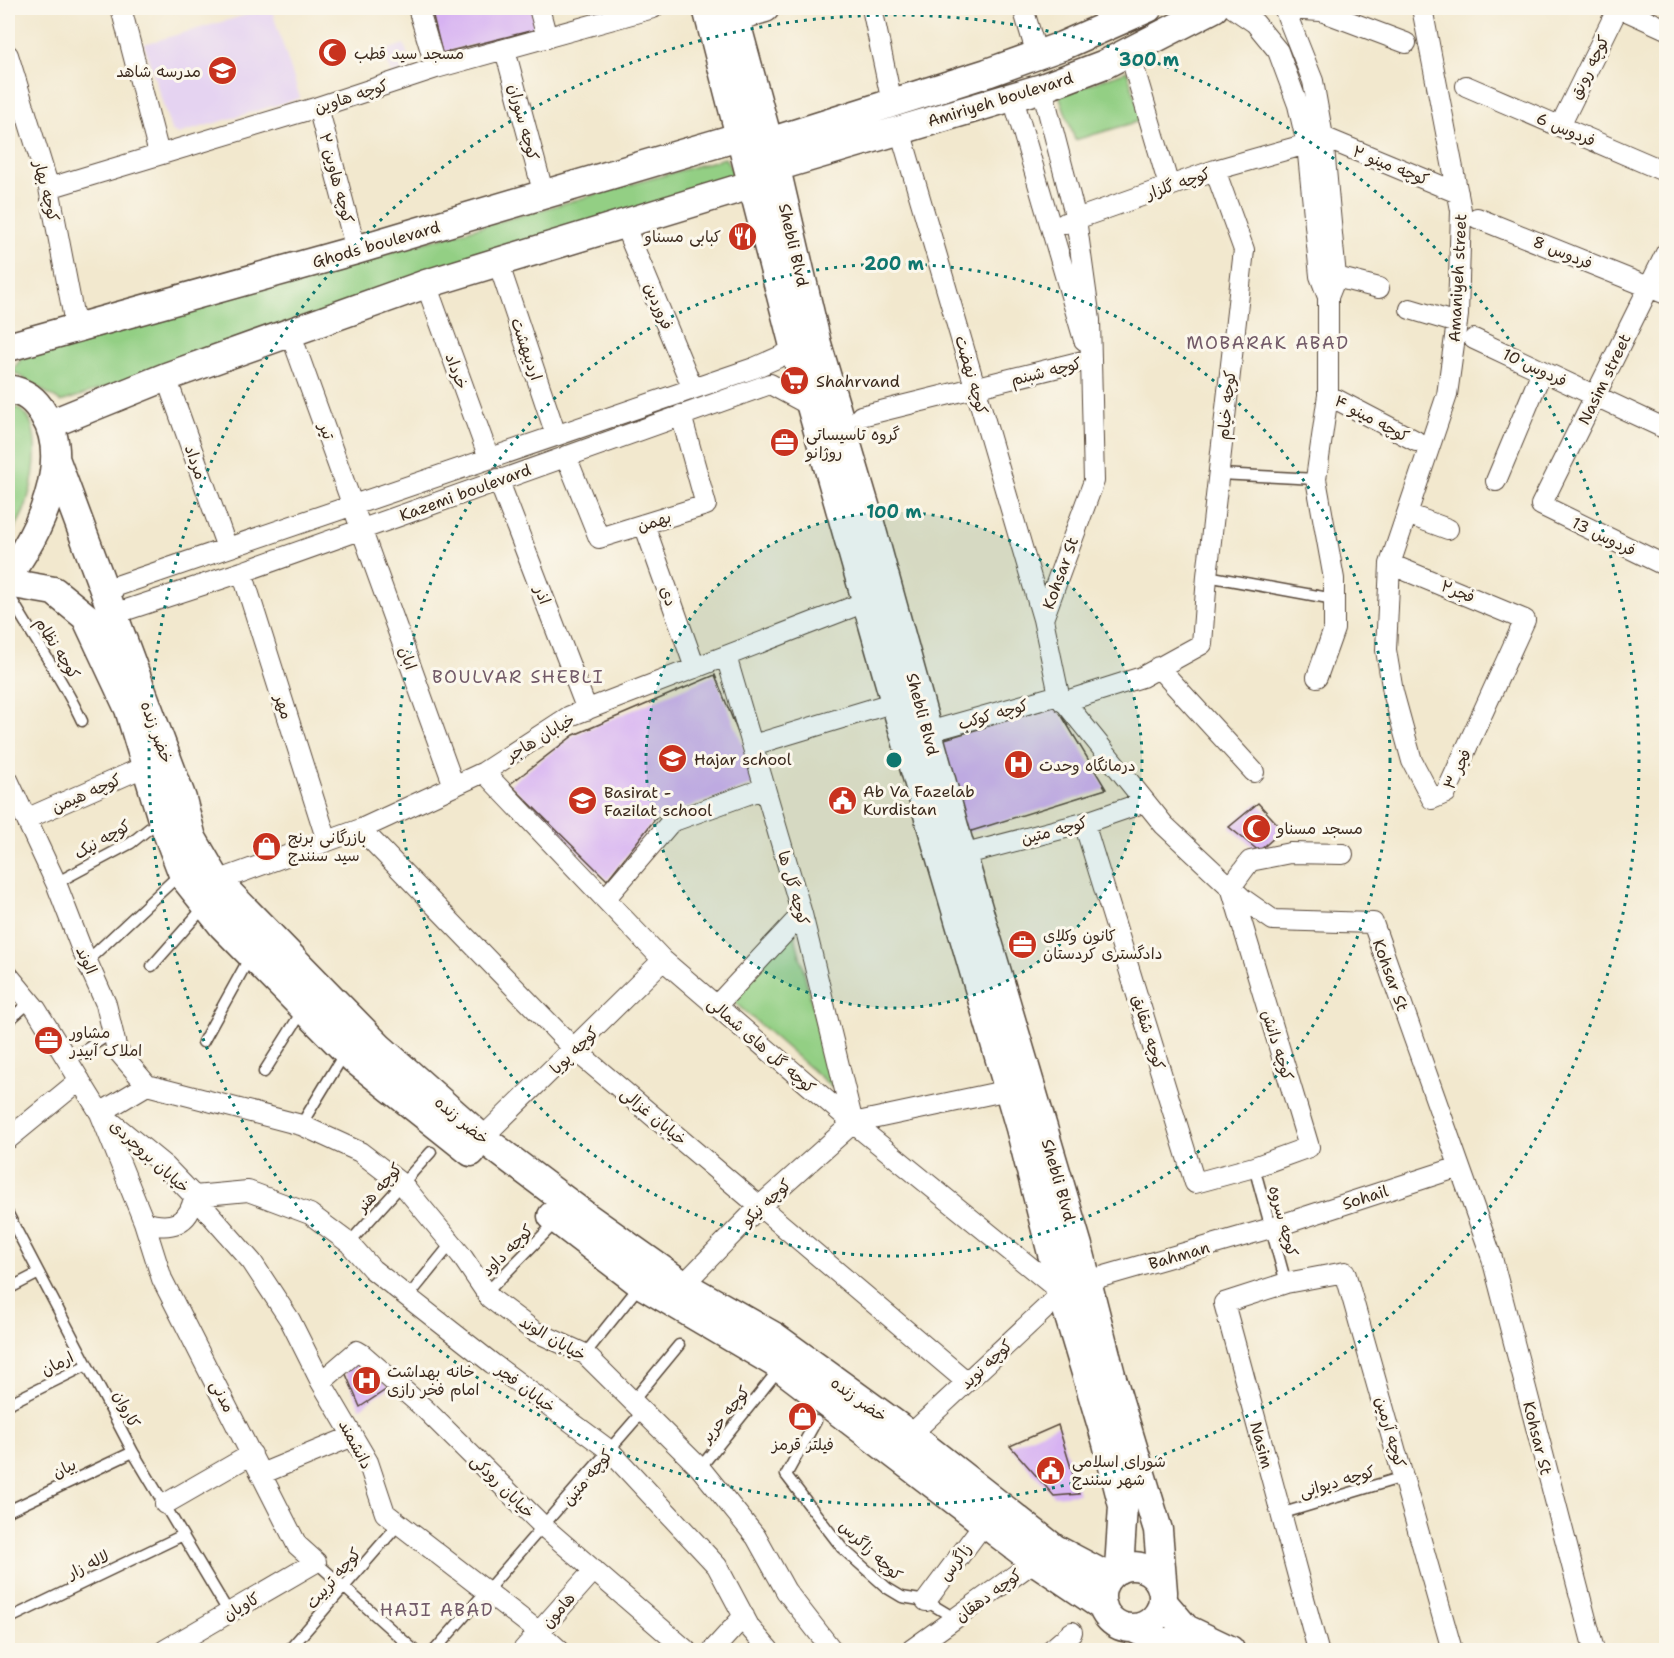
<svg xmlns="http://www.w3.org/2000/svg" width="1674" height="1658" font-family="'Shantell Sans','Playpen Sans Arabic',sans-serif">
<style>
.built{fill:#e5d3f1}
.green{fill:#93cf84;stroke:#677c51;stroke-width:1.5}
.building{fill:#d7b2f2}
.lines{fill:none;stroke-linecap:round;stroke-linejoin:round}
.lane-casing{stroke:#564638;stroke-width:13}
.street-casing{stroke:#564638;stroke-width:22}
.secondary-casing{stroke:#564638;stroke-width:31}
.lane{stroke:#fff;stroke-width:10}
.street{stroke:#fff;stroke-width:20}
.secondary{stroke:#fff;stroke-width:28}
.ring{fill:none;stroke:#0f766e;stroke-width:3;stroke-dasharray:3 6}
.labels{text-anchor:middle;stroke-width:6;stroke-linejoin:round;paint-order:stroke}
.poi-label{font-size:16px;fill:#3b2a1e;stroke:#fbf7ec;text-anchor:start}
.street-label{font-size:16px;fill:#3b2a1e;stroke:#fbf7ec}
.neighbourhood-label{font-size:18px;letter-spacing:1.5px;fill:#725a68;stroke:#fbf7ec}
.centre{fill:#0f766e;stroke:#fbf7ec;stroke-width:3}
.ring-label{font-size:18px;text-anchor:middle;font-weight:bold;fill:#0f766e;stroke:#fbf7ec;stroke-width:6;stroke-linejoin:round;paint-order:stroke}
</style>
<rect width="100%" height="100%" fill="#fbf7ec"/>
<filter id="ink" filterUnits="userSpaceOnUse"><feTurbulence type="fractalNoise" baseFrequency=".0167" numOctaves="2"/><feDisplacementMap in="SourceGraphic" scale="12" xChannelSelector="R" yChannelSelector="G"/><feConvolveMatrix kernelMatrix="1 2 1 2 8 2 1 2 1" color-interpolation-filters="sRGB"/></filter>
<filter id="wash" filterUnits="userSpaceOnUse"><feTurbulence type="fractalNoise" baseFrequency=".008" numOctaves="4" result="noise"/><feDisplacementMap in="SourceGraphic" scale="24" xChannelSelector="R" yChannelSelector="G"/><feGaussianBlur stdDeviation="1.35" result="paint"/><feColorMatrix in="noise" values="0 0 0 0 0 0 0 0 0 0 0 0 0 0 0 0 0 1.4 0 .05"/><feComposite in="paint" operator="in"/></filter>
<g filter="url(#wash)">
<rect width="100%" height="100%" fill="#f2e8ce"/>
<path class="built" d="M 271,8 L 300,98 L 178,134 L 171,130 L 144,44 Z
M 404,44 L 412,67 L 391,74 L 384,51 Z"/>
<path class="green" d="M 1127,71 L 1143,120 L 1075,140 L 1059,95 Z
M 725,158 L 738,181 L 61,402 L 12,371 L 24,355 Z
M 8,406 C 47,408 35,476 27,502 C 24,515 15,528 8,539 Z
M 793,928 L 833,1088 L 727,996 Z"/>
<g id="blocks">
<path class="building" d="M 431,8 L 532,8 L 538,29 L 442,53 Z
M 715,675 L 758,783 L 656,818 L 607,880 L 510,784 L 574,735 Z
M 1056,706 L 1106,789 L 965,833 L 938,741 Z
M 1258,803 L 1283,830 L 1259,851 L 1229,827 Z
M 362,1357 L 390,1387 L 360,1407 L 345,1372 Z
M 1058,1425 L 1079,1494 L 1054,1496 L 1010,1446 Z"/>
</g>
</g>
<g filter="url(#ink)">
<use href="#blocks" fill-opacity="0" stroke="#564638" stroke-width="1.5"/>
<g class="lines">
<defs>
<path id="lane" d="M 1219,474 L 1316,479
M 1207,576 L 1334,599
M 8,593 C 32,636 61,676 82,721
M 56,883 L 131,843 L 161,819
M 87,961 L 181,873
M 152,966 L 206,905
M 8,1021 L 30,1002
M 203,1042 L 251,955
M 68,1061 L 113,1032
M 264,1072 L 303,1010
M 301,1125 L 346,1051
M 1254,1167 L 1286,1283
M 8,1214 L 133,1452 L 229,1613
M 349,1243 L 431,1152
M 8,1289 L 39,1273
M 487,1292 L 549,1229
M 408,1297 L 451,1244
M 585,1354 L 641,1284
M 632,1402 L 679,1345
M 8,1404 L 87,1365
M 816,1421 L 786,1475 L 842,1548 L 887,1588 L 902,1597 L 926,1601 L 956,1619
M 700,1468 L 772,1378
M 8,1511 L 133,1452
M 1280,1514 L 1403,1477
M 316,1562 L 414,1650
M 8,1619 L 181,1536
M 289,1650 L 398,1525
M 435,1650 L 643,1411"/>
<path id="street" d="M 121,8 L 159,154
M 418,8 L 436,68
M 539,8 L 547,38
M 872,8 L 892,103
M 1023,8 L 1037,55
M 1102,8 L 1108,25
M 1233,8 L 1255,23 L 1278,51 L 1298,105 L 1307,144 L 1320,276 L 1328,297 L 1328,395 L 1316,479 L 1334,579 L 1334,629 L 1317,677
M 1284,8 L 1313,81 L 1323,137 L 1336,277 L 1328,297
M 1620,8 L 1666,29
M 1285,9 L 1321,11 L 1406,43
M 505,50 L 544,195
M 1129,51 L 1169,186
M 8,55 L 49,188 L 76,329
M 1466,86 L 1666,172
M 1042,88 L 1076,219 L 1090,320 L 1094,481 L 1043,619 L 1059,695 L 1164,825 L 1243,899 L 1273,920 L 1373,923 L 1492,1258 L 1594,1650
M 1013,98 L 1084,340
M 318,107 L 356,250
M 1560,126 L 1618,8
M 900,130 L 1043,619
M 1323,137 L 1458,193
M 49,188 L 318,107 L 436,68 L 653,8
M 1477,218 L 1666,294
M 1065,223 L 1215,170 L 1307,144
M 624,224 L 693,389
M 1666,253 L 1541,505 L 1666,566
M 498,262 L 556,435
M 1336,277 L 1379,288
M 426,284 L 489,458
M 1410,309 L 1457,323
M 290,332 L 454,786
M 1474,339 L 1666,429
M 166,377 L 227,548
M 1328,395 L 1416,441
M 861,416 L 1091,359
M 566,456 L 599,538 L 706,505 L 681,415
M 498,479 L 587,710
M 1496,481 L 1542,371
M 1407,514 L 1448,529
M 644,524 L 695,668
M 1390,564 L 1525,620 L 1446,793 L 1432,799 L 1412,761 L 1393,692 L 1386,650 L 1390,564 L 1447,395 L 1458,315 L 1461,210 L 1422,8
M 242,572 L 327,841
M 105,590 L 754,368 L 795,350
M 114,614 L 242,572 L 770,384 L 811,406
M 726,656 L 802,914 L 853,1123
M 1158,667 L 1254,772
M 1063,702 L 1142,677 L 1202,644 L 1207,576 L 1244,250 L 1215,170
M 928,732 L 1059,695
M 753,745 L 895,702
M 484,772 L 663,960 L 853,1123 L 1062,1293 L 910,1435
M 8,780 L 56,883 L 82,950 L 106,1004 L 117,1050 L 147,1085
M 26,819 L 146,766
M 1084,823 L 1195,1183 L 1254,1167 L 1309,1147 L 1231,887
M 361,829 L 575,1050 L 967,1382
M 962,855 L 1084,823 L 1145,802
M 217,881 L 361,829 L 454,786 L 484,772 L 570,716 L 868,601
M 1231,887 L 1250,861 L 1290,853 L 1343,854
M 605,899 L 671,822 L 765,788
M 8,975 L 36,1009 L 100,1113 L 144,1222 C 170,1230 190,1225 194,1196 L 165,1166 L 100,1113
M 716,1006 L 802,914
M 147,1085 L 301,1125 L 360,1152 L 403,1185 L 461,1255 L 490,1298 L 534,1331 L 585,1354 L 700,1468 L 756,1537 L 786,1591 L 832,1650
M 100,1113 L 147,1085
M 853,1123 L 1009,1090
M 482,1138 L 663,960
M 8,1139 L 80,1080
M 194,1196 L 248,1191 L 310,1214 L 349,1243 L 372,1269 L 493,1364 L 609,1450 L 717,1566 L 750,1628 L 769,1650
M 194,1196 L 252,1262 L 290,1320 L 321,1382 L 368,1462 L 385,1513 L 539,1632 L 559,1650
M 144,1222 L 162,1279 L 297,1545 L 316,1562 L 165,1650
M 1087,1281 L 1271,1228 L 1459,1167
M 683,1285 L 760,1206 L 853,1123
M 321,1382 L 357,1351 L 362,1354 L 425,1409 L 545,1528 L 686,1650
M 261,1474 L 353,1436
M 165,1504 L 252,1454
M 926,1601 L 985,1522
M 523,1650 L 594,1570
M 713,1650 L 744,1616
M 911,1650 L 1035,1561
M 1051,1650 L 1072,1632
M 1318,1650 L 1224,1303 L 1286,1283 L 1345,1272 L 1452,1650"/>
<path id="secondary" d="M 707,8 L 795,350 L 895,702 L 1020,1128 L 1062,1293 L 1107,1443 L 1123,1506 L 1119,1569
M 732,8 L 778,177 L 817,344 L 866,509 L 956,834 L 1078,1246 L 1111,1375 L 1158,1530 L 1163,1592
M 735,17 L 765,8
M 769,142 L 987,73 L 1062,46 L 1148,8
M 776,167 L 1042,88 L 1105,64 L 1214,8
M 8,347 L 356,250 L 742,136
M 8,389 C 25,392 35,399 44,415 C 73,460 39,536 8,574
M 50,424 L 166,377 L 426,284 L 754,184
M 56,461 L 182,799 L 192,838 L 217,881 L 379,1047 L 482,1138 L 587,1217 L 683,1285 L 775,1337 L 910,1435 L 1055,1549 L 1108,1577
M 8,583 L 54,591 L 86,617 L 129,709 L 162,819 L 184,877 L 223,926 L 354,1059 L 471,1152
M 552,1216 L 641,1284 L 775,1363 L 1029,1557 L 1103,1607
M1101 1597a31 31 0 1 1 62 0a31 31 0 1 1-62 0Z
M 1163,1602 L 1186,1629 L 1230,1650
M 1135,1629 L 1182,1650"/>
</defs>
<use href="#lane" class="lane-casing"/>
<use href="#street" class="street-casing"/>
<use href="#secondary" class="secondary-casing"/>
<use href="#lane" class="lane"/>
<use href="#street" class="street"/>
<use href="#secondary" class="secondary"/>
</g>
</g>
<circle cx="894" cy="760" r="248" fill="#0f766e" fill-opacity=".12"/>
<g class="ring">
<circle cx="894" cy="760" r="248"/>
<circle cx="894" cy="760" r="496"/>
<circle cx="894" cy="760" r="745"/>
</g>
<defs>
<symbol id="mosque-disc" viewBox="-11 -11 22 22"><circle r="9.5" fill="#c8321e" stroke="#fbf7ec"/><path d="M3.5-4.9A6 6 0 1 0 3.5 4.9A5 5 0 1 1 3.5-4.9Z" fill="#fff"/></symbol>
<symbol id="school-disc" viewBox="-11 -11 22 22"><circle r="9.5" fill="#c8321e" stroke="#fbf7ec"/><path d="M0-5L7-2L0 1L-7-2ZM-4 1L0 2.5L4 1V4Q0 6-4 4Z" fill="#fff"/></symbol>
<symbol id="restaurant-disc" viewBox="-11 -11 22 22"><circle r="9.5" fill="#c8321e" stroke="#fbf7ec"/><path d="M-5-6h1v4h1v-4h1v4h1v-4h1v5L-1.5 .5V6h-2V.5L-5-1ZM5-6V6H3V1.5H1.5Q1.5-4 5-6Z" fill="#fff"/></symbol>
<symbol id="supermarket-disc" viewBox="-11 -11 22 22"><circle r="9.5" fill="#c8321e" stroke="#fbf7ec"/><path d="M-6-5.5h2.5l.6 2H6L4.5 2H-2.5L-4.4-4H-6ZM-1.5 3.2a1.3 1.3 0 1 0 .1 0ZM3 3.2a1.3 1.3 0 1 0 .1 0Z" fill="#fff"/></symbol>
<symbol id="office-disc" viewBox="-11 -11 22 22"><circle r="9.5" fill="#c8321e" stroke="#fbf7ec"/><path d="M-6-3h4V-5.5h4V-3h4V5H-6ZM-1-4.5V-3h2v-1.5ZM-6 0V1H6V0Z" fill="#fff"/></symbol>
<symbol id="hospital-disc" viewBox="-11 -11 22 22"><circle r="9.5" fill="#c8321e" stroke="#fbf7ec"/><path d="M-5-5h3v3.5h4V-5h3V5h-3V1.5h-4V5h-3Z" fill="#fff"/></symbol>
<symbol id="civic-disc" viewBox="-11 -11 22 22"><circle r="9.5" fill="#c8321e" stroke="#fbf7ec"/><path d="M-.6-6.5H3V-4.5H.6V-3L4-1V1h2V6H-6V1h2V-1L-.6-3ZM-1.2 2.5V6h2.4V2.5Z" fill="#fff"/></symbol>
<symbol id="shop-disc" viewBox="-11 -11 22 22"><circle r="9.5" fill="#c8321e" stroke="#fbf7ec"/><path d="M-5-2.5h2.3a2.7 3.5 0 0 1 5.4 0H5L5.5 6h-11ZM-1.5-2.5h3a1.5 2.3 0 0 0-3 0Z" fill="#fff"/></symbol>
</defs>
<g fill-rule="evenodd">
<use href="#mosque-disc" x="316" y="36" width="33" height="33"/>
<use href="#school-disc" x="206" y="54" width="33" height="33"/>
<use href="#restaurant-disc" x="726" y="220" width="33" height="33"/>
<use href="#supermarket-disc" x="778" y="364" width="33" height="33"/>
<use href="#office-disc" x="768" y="426" width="33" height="33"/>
<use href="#school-disc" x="656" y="742" width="33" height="33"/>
<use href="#hospital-disc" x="1002" y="748" width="33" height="33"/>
<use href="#civic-disc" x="826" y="784" width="33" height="33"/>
<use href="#school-disc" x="566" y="784" width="33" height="33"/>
<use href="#mosque-disc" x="1240" y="812" width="33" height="33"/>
<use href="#shop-disc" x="250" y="830" width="33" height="33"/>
<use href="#office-disc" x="1006" y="928" width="33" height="33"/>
<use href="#office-disc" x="32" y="1024" width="33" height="33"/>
<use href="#hospital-disc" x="350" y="1364" width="33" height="33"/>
<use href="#shop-disc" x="786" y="1400" width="33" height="33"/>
<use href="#civic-disc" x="1034" y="1454" width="33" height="33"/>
</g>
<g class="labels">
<g class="poi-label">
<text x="354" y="59">مسجد سید قطب</text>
<text x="201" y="77" text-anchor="end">مدرسه شاهد</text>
<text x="721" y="242" text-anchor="end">کبابی مسناو</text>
<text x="816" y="387">Shahrvand</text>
<text x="806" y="440">گروه تاسیساتی<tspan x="806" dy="18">روژانو</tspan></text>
<text x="694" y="765">Hajar school</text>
<text x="1039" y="771">درمانگاه وحدت</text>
<text x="863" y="797">Ab Va Fazelab<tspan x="863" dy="18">Kurdistan</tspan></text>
<text x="604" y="798">Basirat -<tspan x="604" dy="18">Fazilat school</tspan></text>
<text x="1277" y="834">مسجد مسناو</text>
<text x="288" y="843">بازرگانی برنج<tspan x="288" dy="18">سید سنندج</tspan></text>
<text x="1043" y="941">کانون وکلای<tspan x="1043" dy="18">دادگستری کردستان</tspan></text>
<text x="70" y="1038">مشاور<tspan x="70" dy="18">املاک آبیدر</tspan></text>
<text x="387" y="1377">خانه بهداشت<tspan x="387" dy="18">امام فخر رازی</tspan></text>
<text x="803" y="1450" text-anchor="middle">فیلتر قرمز</text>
<text x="1072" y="1467">شورای اسلامی<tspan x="1072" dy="18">شهر سنندج</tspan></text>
</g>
<g class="street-label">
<text transform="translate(1589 67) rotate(-64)" y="6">کوچه رونق</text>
<text transform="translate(351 96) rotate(-18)" y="6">کوچه هاوین</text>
<text transform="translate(1000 99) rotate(-17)" y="6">Amiriyeh boulevard</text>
<text transform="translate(524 122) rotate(75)" y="6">کوچه سوران</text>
<text transform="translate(1566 129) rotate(23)" y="6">فردوس 6</text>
<text transform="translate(1391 165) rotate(22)" y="6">کوچه مینو ۲</text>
<text transform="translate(337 178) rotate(75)" y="6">کوچه هاوین ۲</text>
<text transform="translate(1178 183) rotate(-19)" y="6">کوچه گلزار</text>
<text transform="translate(47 191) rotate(76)" y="6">کوچه بهار</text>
<text transform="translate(376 244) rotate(-16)" y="6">Ghods boulevard</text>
<text transform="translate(794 245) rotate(77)" y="6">Shebli Blvd</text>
<text transform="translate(1563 252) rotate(22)" y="6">فردوس 8</text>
<text transform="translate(1457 278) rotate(-87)" y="6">Amaniyeh street</text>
<text transform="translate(659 306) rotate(67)" y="6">فروردین</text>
<text transform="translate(527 349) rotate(71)" y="6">اردیبهشت</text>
<text transform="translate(1535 367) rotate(25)" y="6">فردوس 10</text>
<text transform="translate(457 371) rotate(70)" y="6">خرداد</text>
<text transform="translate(1046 371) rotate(-14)" y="6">کوچه شبنم</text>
<text transform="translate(972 375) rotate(74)" y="6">کوچه نهضت</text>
<text transform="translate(1604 379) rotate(-64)" y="6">Nasim street</text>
<text transform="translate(1226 405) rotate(-84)" y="6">کوچه خیام</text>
<text transform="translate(1372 418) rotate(28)" y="6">کوچه مینو ۴</text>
<text transform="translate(327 431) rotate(70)" y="6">تیر</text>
<text transform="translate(196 462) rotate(71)" y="6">مرداد</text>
<text transform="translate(465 492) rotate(-20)" y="6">Kazemi boulevard</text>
<text transform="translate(654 521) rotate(-17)" y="6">بهمن</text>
<text transform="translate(1604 536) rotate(26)" y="6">فردوس 13</text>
<text transform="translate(1060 573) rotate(-70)" y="6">Kohsar St</text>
<text transform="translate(1458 591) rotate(22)" y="6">فجر۲</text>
<text transform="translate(543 595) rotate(69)" y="6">اذر</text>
<text transform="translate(669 596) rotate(71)" y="6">دی</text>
<text transform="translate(58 648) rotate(58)" y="6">کوچه نظام</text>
<text transform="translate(408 658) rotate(70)" y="6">ابان</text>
<text transform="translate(284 707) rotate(72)" y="6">مهر</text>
<text transform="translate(923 714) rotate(75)" y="6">Shebli Blvd</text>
<text transform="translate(993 714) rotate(-16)" y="6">کوچه کوکب</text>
<text transform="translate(157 732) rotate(70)" y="6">خضر زنده</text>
<text transform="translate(540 737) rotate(-31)" y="6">خیابان هاجر</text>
<text transform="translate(1457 769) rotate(-64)" y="6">فجر ۳</text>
<text transform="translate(86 793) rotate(-24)" y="6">کوچه هیمن</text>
<text transform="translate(1054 830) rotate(-15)" y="6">کوچه متین</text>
<text transform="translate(102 839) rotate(-30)" y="6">کوچه نیک</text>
<text transform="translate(794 888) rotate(74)" y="6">کوچه گل ها</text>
<text transform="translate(87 960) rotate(66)" y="6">الوند</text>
<text transform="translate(1391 975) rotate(70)" y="6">Kohsar St</text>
<text transform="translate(1149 1032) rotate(73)" y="6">کوچه شقایق</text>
<text transform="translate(762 1045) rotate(41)" y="6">کوچه گل های شمالی</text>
<text transform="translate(1278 1045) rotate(73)" y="6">کوچه دانش</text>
<text transform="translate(574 1050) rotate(-44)" y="6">کوچه پویا</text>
<text transform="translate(654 1116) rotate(40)" y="6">خیابان غزالی</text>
<text transform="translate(462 1120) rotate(40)" y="6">خضر زنده</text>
<text transform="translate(150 1156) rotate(42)" y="6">خیابان بروجردی</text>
<text transform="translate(1059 1180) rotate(74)" y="6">Shebli Blvd</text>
<text transform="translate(379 1187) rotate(-48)" y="6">کوچه هنر</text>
<text transform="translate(1365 1197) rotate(-18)" y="6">Sohail</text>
<text transform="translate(766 1202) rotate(-43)" y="6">کوچه نیکو</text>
<text transform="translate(1284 1221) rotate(75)" y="6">کوچه سروه</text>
<text transform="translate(507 1250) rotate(-45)" y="6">کوچه داود</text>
<text transform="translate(1179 1255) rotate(-16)" y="6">Bahman</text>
<text transform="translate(553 1338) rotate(30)" y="6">خیابان الوند</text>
<text transform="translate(57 1363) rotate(-27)" y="6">ارمان</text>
<text transform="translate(986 1364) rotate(-43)" y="6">کوچه نوید</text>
<text transform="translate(526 1388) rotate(37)" y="6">خیابان فجر</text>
<text transform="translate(223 1396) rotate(63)" y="6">مدنی</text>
<text transform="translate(859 1399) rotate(36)" y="6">خضر زنده</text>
<text transform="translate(127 1409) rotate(63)" y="6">کاروان</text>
<text transform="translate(725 1414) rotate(-51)" y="6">کوچه حریر</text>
<text transform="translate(1391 1432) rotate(74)" y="6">کوچه آرمین</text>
<text transform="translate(1538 1438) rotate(76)" y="6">Kohsar St</text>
<text transform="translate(356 1444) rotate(62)" y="6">دانشمند</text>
<text transform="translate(1262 1445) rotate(75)" y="6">Nasim</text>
<text transform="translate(64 1468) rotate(-25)" y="6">بیان</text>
<text transform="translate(587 1477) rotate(-50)" y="6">کوچه متین</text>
<text transform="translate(1337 1481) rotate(-16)" y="6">کوچه دیوانی</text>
<text transform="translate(503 1486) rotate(45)" y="6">خیابان رودکی</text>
<text transform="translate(871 1550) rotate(43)" y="6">کوچه زاگرس</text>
<text transform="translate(955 1562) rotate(-54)" y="6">زاگرس</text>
<text transform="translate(88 1564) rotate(-26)" y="6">لاله زار</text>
<text transform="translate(333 1578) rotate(-49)" y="6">کوچه تربیت</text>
<text transform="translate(988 1595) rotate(-36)" y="6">کوچه دهقان</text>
<text transform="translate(241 1606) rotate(-30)" y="6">کاویان</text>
<text transform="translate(558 1610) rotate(-49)" y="6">هامون</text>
</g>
<g class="neighbourhood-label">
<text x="1268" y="349">MOBARAK ABAD</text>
<text x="518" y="683">BOULVAR SHEBLI</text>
<text x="437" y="1616">HAJI ABAD</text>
</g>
</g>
<circle cx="894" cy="760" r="9" class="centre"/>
<g class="ring-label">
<text x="1149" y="66">300 m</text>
<text x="894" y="270">200 m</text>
<text x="894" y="518">100 m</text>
</g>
<rect width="1674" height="1658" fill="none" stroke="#fbf7ec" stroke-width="30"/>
</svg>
